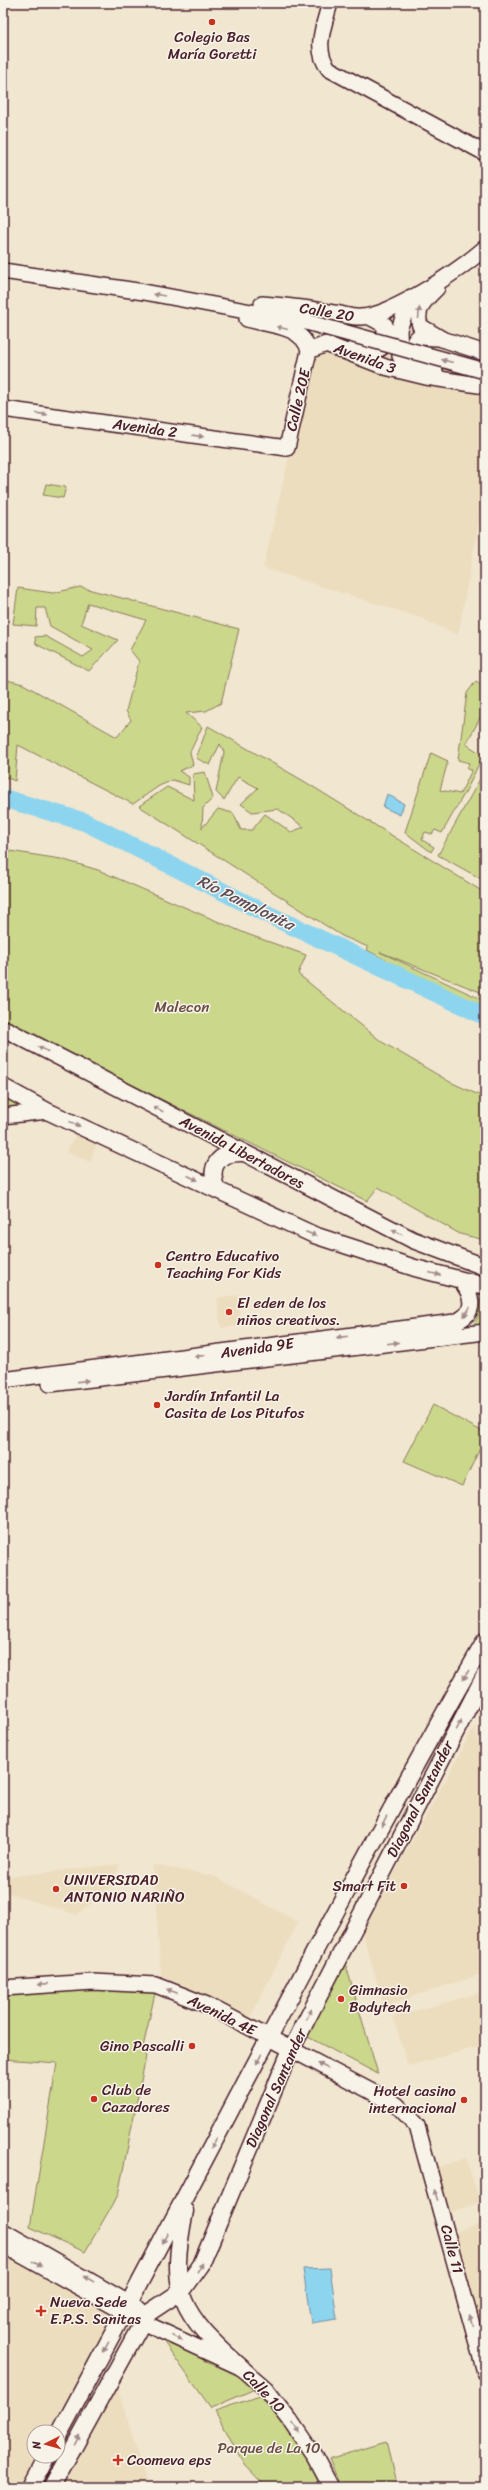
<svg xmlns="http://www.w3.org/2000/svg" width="488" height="2490" font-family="Sriracha,sans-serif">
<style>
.built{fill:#edddbf}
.green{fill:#cbd78b;stroke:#8a7b5b}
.water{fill:#8dd5ef;stroke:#728ca1}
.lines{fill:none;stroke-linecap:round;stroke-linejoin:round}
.river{stroke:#8dd5ef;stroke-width:18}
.secondary-casing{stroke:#4a1f2b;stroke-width:18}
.primary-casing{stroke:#4a1f2b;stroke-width:19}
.secondary{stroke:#f7f3e8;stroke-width:15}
.primary{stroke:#f7f3e8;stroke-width:16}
.secondary-bridge-casing{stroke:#4a1f2b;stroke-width:18;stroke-linecap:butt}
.secondary-bridge{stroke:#f7f3e8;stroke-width:15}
.oneway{fill:#a0898a}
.poi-dot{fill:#c8321e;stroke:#f7f3e8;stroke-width:1.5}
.labels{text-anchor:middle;stroke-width:3;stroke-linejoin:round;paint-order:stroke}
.poi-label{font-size:15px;fill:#4a1f2b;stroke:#f7f3e8;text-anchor:start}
.street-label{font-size:15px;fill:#4a1f2b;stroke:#f7f3e8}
.park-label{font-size:15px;fill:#6a4d43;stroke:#f7f3e8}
.water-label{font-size:16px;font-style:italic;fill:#5b4c5c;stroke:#f7f3e8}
</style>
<rect width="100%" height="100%" fill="#f1e6d0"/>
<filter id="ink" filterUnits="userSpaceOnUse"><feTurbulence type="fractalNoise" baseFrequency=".025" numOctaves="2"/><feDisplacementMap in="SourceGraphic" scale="8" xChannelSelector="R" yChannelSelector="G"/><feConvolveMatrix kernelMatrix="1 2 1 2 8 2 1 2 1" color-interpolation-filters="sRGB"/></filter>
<g filter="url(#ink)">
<path class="built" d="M 317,337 L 347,338 L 485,368 L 485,489 L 458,635 L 418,617 L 263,568 Z
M 77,1133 L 97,1144 L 90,1162 L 66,1152 Z
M 238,1295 L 241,1326 L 221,1328 L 217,1298 Z
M 475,1726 L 485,1776 L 485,1973 L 384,2006 L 362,1932 Z
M 120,1864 L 111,1886 L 77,1915 L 5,1892 L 4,1877 Z
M 153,1865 L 214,1876 L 298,1922 L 250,2018 L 161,1976 Z
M 483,1992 L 485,2045 L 408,2066 L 393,2017 Z
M 466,2158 L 480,2202 L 449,2213 L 434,2168 Z
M 485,2223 L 485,2352 L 451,2232 Z
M 3,2255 L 113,2315 L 53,2432 L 34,2432 L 34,2456 L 40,2456 L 24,2487 L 3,2487 Z
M 115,2379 L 148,2487 L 55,2487 Z"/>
<path class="green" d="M 46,484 L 66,487 L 63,498 L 43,495 Z
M 80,587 L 239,629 L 221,703 L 206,711 L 186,713 L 202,727 L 190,752 L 193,765 L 179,771 L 189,777 L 189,785 L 173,780 L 159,786 L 133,804 L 18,745 L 15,781 L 3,776 L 3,679 L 23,684 L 117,737 L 131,720 L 126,711 L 139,661 L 130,650 L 146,620 L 88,603 L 81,624 L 118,640 L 89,671 L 36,644 L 35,637 L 45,636 L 83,657 L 93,650 L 50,626 L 45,608 L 37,608 L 36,626 L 13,624 L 18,588 L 53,593 Z
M 476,681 L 485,687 L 485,709 L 466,744 L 483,755 L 468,787 L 442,833 L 435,830 L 432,834 L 425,832 L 422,840 L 434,847 L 431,852 L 405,832 L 431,753 L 448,761 L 440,790 L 460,794 L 472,770 L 467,769 L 469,763 L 458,760 L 467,693 Z
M 208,726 L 302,780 L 485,893 L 485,994 L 380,952 L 485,1001 L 485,1014 L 367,950 L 368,947 L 342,936 L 139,806 L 167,787 L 194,800 L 193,774 L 205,772 L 213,798 L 203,808 L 202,828 L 218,809 L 233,813 L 241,830 L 252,830 L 265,814 L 291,832 L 304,827 L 278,809 L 252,812 L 241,804 L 258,788 L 238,777 L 224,800 L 216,792 L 224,752 L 220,744 L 210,765 L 196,758 Z
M 485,770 L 485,881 L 438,855 Z
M 3,850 L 61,859 L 98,870 L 247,934 L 306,955 L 298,974 L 382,1042 L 450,1082 L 481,1096 L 485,1095 L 485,1240 L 460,1234 L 378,1187 L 367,1201 L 3,1021 Z
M 3,1096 L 37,1109 L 3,1112 Z
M 475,1298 L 485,1302 L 485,1329 L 471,1328 C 479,1317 481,1311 475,1298 Z
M 433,1405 L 485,1433 L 485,1438 L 462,1486 L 404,1461 Z
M 345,1962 L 378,2074 L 306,2036 Z
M 68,1984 L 155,1993 L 142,2052 L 146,2056 L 118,2195 L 85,2252 L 30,2227 L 57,2063 L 3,2059 L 3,1995 Z
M 158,2334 L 212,2355 L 255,2389 L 211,2408 Z
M 259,2396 L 289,2427 L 325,2487 L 266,2487 L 245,2465 L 215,2411 Z
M 386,2442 L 397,2487 L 341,2487 L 329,2459 Z"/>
<path class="water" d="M 387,794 L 404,804 L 400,815 L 383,807 Z
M 330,2268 L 337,2319 L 311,2323 L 303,2269 Z"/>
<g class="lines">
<path class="river" d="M 3,798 L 85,822 L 271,916 L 485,1016"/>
<defs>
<path id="secondary" d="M 330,3 C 324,25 313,50 329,69 L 485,153
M 3,271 L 144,292 L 310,323
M 437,288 C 425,300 415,308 420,326 L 442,339 L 485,353
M 411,297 L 399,329 L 400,356 L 413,363 L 435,369
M 262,304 C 286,306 310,308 334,313 C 343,314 352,318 361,317 C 392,316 461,269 485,248
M 247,319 C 268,325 303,325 309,351
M 354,348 L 373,351 L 381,348 L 385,339 L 385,325 L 368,316
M 309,351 L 326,344 L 385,367 L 426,377 L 485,386
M 409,360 L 407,351 L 418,337 L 438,338
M 3,409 L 287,448 L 309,351
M 3,1116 L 47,1111
M 3,1380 L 455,1322 C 478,1313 473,1294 459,1279
M 50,1384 L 485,1332
M 3,1988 L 93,1982 L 156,1985 L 207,2005 L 397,2105 L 417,2126 L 485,2372
M 3,2231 L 139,2309
M 3,2245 L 142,2322 L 242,2368 L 266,2389 L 290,2420 L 315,2457 L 331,2487"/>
<path id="primary" d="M 3,1028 L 413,1240 L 485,1267
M 3,1087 L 47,1111 L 314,1235 L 415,1268 L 485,1286
M 217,1190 C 208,1167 217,1152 243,1153
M 185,2211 C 168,2294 180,2313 242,2368
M 58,2436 C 201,2171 336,1902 485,1641
M 31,2487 L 47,2456
M 52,2487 L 147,2314 L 183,2290 L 201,2265 L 289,2054 L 485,1675"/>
</defs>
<use href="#secondary" class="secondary-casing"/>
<use href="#primary" class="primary-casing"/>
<use href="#secondary" class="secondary"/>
<use href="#primary" class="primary"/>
<defs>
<path id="secondary-bridge" d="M 310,323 L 485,371"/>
</defs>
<use href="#secondary-bridge" class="secondary-bridge-casing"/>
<use href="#secondary-bridge" class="secondary-bridge"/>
</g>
<defs><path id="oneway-solid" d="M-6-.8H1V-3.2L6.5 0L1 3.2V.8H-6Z"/></defs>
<g class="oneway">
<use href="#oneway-solid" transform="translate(159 295) rotate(-170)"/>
<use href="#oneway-solid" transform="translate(419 313) rotate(-85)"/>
<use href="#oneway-solid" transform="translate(282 328) rotate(-166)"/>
<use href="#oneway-solid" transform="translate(447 361) rotate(-165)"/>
<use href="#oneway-solid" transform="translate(42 414) rotate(8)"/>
<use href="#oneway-solid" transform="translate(198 436) rotate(8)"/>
<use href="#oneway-solid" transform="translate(43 1049) rotate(-153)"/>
<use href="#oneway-solid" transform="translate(158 1109) rotate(-152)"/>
<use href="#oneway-solid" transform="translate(75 1124) rotate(25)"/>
<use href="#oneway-solid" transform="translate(193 1178) rotate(25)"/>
<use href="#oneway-solid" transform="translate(397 1232) rotate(-153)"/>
<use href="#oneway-solid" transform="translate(311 1234) rotate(21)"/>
<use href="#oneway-solid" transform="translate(435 1274) rotate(14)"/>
<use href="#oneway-solid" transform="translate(467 1312) rotate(125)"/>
<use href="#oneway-solid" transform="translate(342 1337) rotate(173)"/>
<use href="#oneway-solid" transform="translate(393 1343) rotate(-7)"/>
<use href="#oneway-solid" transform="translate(200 1356) rotate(173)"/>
<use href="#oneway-solid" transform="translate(83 1381) rotate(-7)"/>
<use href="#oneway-solid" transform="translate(466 1675) rotate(120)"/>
<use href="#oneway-solid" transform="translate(459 1725) rotate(-63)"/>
<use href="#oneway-solid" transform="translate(384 1821) rotate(118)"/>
<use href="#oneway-solid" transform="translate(43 1984) rotate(175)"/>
<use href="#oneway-solid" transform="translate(172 1991) rotate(-159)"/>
<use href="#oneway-solid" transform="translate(309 2014) rotate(-63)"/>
<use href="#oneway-solid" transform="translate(259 2059) rotate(118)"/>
<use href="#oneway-solid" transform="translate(323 2066) rotate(-153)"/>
<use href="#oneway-solid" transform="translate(214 2143) rotate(117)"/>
<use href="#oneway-solid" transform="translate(436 2195) rotate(-107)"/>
<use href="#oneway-solid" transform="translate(165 2238) rotate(118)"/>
<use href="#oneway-solid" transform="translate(37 2264) rotate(29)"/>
<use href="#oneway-solid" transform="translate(200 2268) rotate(-61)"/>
<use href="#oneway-solid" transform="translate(89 2279) rotate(-149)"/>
<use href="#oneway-solid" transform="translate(471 2320) rotate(-105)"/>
<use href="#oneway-solid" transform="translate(177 2338) rotate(24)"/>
<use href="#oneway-solid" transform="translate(106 2347) rotate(118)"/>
<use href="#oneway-solid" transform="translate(296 2428) rotate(56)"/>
<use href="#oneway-solid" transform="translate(77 2440) rotate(-62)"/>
</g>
</g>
<g class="poi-dot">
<circle cx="212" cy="22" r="4"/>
<circle cx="158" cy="1265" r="4"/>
<circle cx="229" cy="1312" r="4"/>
<circle cx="157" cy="1405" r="4"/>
<circle cx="404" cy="1886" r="4"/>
<circle cx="56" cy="1889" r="4"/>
<circle cx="341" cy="1999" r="4"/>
<circle cx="192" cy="2046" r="4"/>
<circle cx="94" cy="2099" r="4"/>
<circle cx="464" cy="2100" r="4"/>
<path d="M39 2305h4v4h4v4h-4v4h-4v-4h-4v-4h4z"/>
<path d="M116 2454h4v4h4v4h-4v4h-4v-4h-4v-4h4z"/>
</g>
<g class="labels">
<g class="poi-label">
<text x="212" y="42" text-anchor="middle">Colegio Bas<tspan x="212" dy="17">María Goretti</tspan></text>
<text x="166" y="1261">Centro Educativo<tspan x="166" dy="17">Teaching For Kids</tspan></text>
<text x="237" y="1308">El eden de los<tspan x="237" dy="17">niños creativos.</tspan></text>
<text x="165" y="1401">Jardín Infantil La<tspan x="165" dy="17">Casita de Los Pitufos</tspan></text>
<text x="64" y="1885">UNIVERSIDAD<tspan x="64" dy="17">ANTONIO NARIÑO</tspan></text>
<text x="396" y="1891" text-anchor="end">Smart Fit</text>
<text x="349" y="1995">Gimnasio<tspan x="349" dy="17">Bodytech</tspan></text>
<text x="184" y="2051" text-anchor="end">Gino Pascalli</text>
<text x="102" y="2095">Club de<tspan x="102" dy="17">Cazadores</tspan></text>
<text x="456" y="2096" text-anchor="end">Hotel casino<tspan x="456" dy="17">internacional</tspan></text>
<text x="50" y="2307">Nueva Sede<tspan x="50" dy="17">E.P.S. Sanitas</tspan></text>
<text x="127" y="2465">Coomeva eps</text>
</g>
<g class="street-label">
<text transform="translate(327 312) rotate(9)" y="5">Calle 20</text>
<text transform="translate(365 358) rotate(20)" y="5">Avenida 3</text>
<text transform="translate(298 400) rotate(-77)" y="5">Calle 20E</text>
<text transform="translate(145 428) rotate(8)" y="5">Avenida 2</text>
<text transform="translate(242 1152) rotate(28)" y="5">Avenida Libertadores</text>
<text transform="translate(257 1348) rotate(-8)" y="5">Avenida 9E</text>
<text transform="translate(420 1799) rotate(-63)" y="5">Diagonal Santander</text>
<text transform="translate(222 2015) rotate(26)" y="5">Avenida 4E</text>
<text transform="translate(276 2088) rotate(-66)" y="5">Diagonal Santander</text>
<text transform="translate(452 2249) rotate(75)" y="5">Calle 11</text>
<text transform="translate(264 2391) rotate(46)" y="5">Calle 10</text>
</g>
<g class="park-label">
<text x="182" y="1012">Malecon</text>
<text x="269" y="2453">Parque de La 10</text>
</g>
<g class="water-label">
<text transform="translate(246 902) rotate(26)" y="6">Río Pamplonita</text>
</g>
</g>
<rect width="488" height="2490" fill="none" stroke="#f7f3e8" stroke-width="16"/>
<rect x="8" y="8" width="472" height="2474" fill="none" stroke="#4a1f2b" stroke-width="1.5" filter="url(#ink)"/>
<g transform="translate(46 2444) rotate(264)"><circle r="19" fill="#f7f3e8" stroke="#b29e9c"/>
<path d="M0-3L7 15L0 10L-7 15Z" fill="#c8321e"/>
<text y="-6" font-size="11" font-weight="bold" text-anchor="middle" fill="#4a1f2b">N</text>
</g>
</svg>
